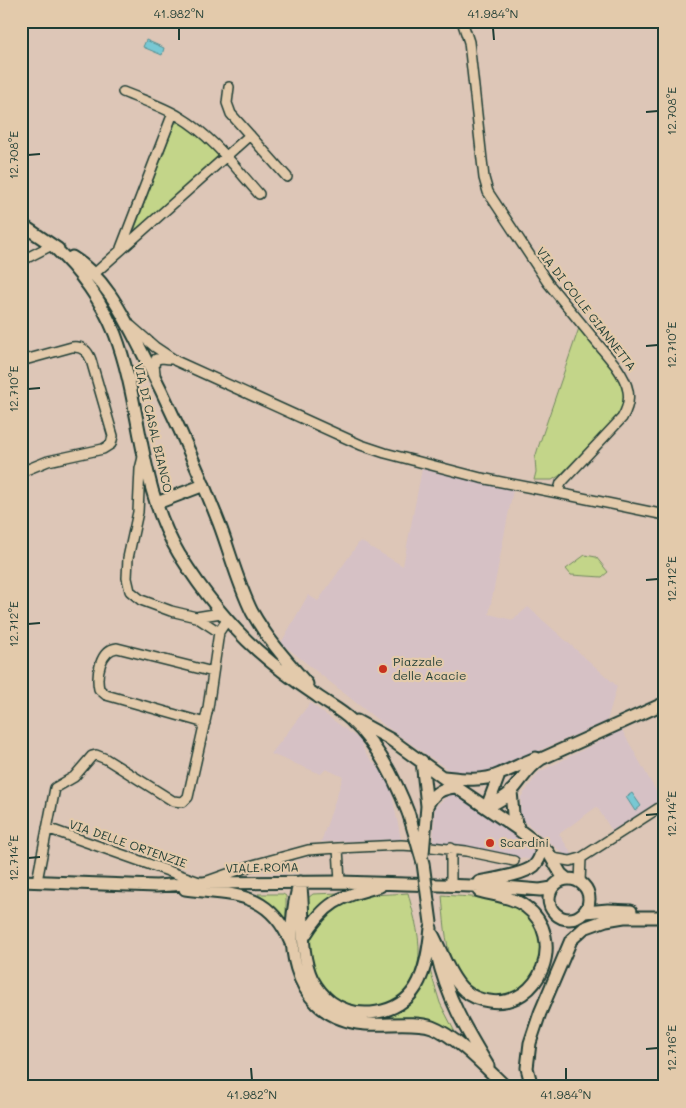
<svg xmlns="http://www.w3.org/2000/svg" width="686" height="1108" font-family="Mali,sans-serif">
<style>
.built{fill:#d6c1c5}
.green{fill:#c3d589;stroke:#71895e}
.water{fill:#78c8d3;stroke:#549093}
.lines{fill:none;stroke-linecap:round;stroke-linejoin:round}
.street-casing{stroke:#1f3d34;stroke-width:12}
.secondary-casing{stroke:#1f3d34;stroke-width:15}
.street{stroke:#e3caab;stroke-width:9}
.secondary{stroke:#e3caab;stroke-width:11}
.secondary-bridge-casing{stroke:#1f3d34;stroke-width:15;stroke-linecap:butt}
.secondary-bridge{stroke:#e3caab;stroke-width:11}
.ticks{fill:none;stroke:#1f3d34;stroke-width:2}
.poi-dot{fill:#c8321e;stroke:#e3caab;stroke-width:2}
.labels{text-anchor:middle;stroke-width:4.5;stroke-linejoin:round;paint-order:stroke}
.street-label{font-size:12px;fill:#1f3d34;stroke:#e3caab}
.poi-label{font-size:12px;fill:#1f3d34;stroke:#e3caab;text-anchor:start}
.neatline{fill:none;stroke:#1f3d34;stroke-width:2}
.ticks-label{font-size:12px;text-anchor:middle;fill:#1f3d34}
</style>
<rect width="100%" height="100%" fill="#ddc6b7"/>
<filter id="ink" filterUnits="userSpaceOnUse"><feTurbulence type="fractalNoise" baseFrequency=".02" numOctaves="2"/><feDisplacementMap in="SourceGraphic" scale="10" xChannelSelector="R" yChannelSelector="G"/><feConvolveMatrix kernelMatrix="1 2 1 2 8 2 1 2 1" color-interpolation-filters="sRGB"/></filter>
<g filter="url(#ink)">
<path class="built" d="M 422,469 L 513,490 L 489,614 L 513,620 L 528,607 L 617,686 L 607,721 L 500,768 L 477,774 L 467,775 L 450,771 L 384,725 L 281,643 L 308,595 L 318,601 L 360,541 L 403,566 Z
M 310,703 L 360,740 L 365,753 L 386,776 L 389,781 L 401,839 L 321,842 L 343,777 L 326,769 L 321,774 L 271,754 Z
M 622,730 L 661,800 L 612,831 L 597,807 L 595,808 L 559,834 L 574,857 L 571,860 L 520,818 L 521,797 L 539,772 Z
M 453,791 L 532,846 L 534,854 L 532,860 L 433,842 L 435,807 Z"/>
<path class="green" d="M 181,122 L 201,138 L 219,155 L 219,160 L 140,229 L 135,228 L 175,123 Z
M 579,328 L 620,378 L 626,392 L 622,412 L 559,476 L 552,480 L 534,480 L 536,472 L 535,458 L 539,445 Z
M 585,555 L 596,557 L 608,572 L 602,577 L 571,575 L 566,569 Z
M 338,893 L 309,919 L 308,898 L 313,894 Z
M 408,893 C 414,917 422,940 418,964 C 410,1003 365,1023 333,999 C 321,990 309,967 309,952 C 309,946 312,936 314,930 C 317,922 336,906 344,902 C 363,893 388,895 408,893 Z
M 258,894 L 283,894 L 286,896 L 286,919 L 272,905 Z
M 442,895 C 464,897 507,897 524,910 C 536,919 540,931 541,946 C 541,950 542,956 541,961 C 536,986 509,999 486,995 C 482,994 477,994 474,993 C 465,988 456,972 452,962 C 445,941 444,918 442,895 Z
M 429,967 L 440,1003 L 457,1036 L 446,1031 L 368,1019 L 390,1015 L 405,1006 Z"/>
<path class="water" d="M 146,40 L 164,48 L 162,55 L 143,47 Z
M 632,793 L 641,806 L 635,811 L 626,797 Z"/>
<g class="lines">
<defs>
<path id="street" d="M 229,87 L 227,103 L 231,114 L 287,177
M 123,92 C 142,100 162,106 180,117 C 212,136 235,167 259,194
M 121,248 L 173,113
M 21,261 L 52,245
M 94,274 L 250,135
M 131,326 L 155,347 L 176,361 L 361,445 L 385,453 L 481,478 L 558,493 L 561,483 L 622,418 C 634,398 628,383 616,366 L 548,283 L 488,192 L 484,178 L 469,42 L 462,21
M 21,361 L 72,347 C 82,346 88,351 91,360 L 113,436 L 111,444 L 103,449 L 48,461 L 21,472
M 155,373 L 154,365 L 156,359 L 162,358 L 170,359
M 143,457 L 140,469 L 138,512 L 128,558 L 127,578 L 130,591 L 141,600 L 171,611 L 196,617 L 221,613
M 558,493 L 665,515
M 196,617 L 219,632
M 205,723 L 106,695 L 99,689 C 96,675 100,650 117,648 L 213,672
M 47,828 L 202,883 L 253,865 L 308,850 L 338,848 L 401,845 L 431,847 L 466,851 L 514,861
M 338,848 L 340,882
M 451,848 L 451,886
M 552,858 L 570,861 L 581,858 L 665,804
M 37,881 L 55,788 L 74,777 L 92,756 L 96,755 L 106,759 L 173,801 L 183,802 L 188,797 L 208,708 L 219,632 L 227,620
M 580,882 L 581,858"/>
<path id="secondary" d="M 21,224 L 58,249
M 52,245 C 79,270 101,299 115,334 C 142,405 138,486 179,554 C 201,589 226,622 257,650 C 276,667 296,682 317,696 C 328,704 341,710 351,720 C 379,746 396,780 409,815
M 72,257 C 106,278 123,315 141,350 C 170,406 196,464 219,523 C 230,552 238,584 252,612 C 267,639 287,661 307,684
M 157,503 L 204,485
M 357,721 L 390,739 L 456,787 L 519,830 L 548,852 L 561,874 L 567,879
M 422,761 L 427,806 L 426,818
M 444,777 C 461,779 483,782 500,774 C 512,769 523,763 536,758
M 511,791 L 513,814 L 519,830
M 427,806 C 433,793 442,788 456,787
M 487,807 C 495,803 504,799 511,792 C 522,780 527,768 541,759 L 665,703
M 487,807 L 499,775
M549 899a20 20 0 1 1 40 0a20 20 0 1 1-40 0Z
M 21,881 L 156,886 L 202,883 L 340,882 L 504,887 L 540,890 L 552,888
M 300,882 C 283,935 289,1012 357,1023 C 380,1027 412,1020 432,1027 C 456,1036 487,1069 506,1087
M 479,882 C 493,879 523,875 534,866 C 539,861 541,855 542,848
M 301,888 C 305,918 299,951 312,979 C 317,988 323,996 331,1002 C 357,1021 399,1015 416,987 C 426,970 429,948 431,928
M 185,889 C 234,895 269,891 291,943
M 585,912 L 608,910 L 631,911
M 433,935 C 442,952 450,978 465,991 C 472,997 481,1000 489,1001 C 541,1009 567,937 526,907 C 513,897 494,895 479,891
M 304,937 C 326,900 341,897 380,886
M 437,954 C 447,998 465,1028 488,1066
M 532,1087 L 527,1068 L 530,1043 L 540,1013 L 571,940 L 584,928 L 606,920 L 624,917 L 664,917"/>
</defs>
<use href="#street" class="street-casing"/>
<use href="#secondary" class="secondary-casing"/>
<use href="#street" class="street"/>
<use href="#secondary" class="secondary"/>
<defs>
<path id="secondary-bridge" d="M 409,815 L 423,863 L 431,923
M 423,854 L 426,818"/>
</defs>
<use href="#secondary-bridge" class="secondary-bridge-casing"/>
<use href="#secondary-bridge" class="secondary-bridge"/>
</g>
</g>
<path class="ticks" d="M 179,28 L 179,40M 493,28 L 494,40M 646,112 L 658,111M 28,155 L 40,154M 646,346 L 658,345M 28,389 L 40,388M 646,580 L 658,579M 28,624 L 40,623M 646,815 L 658,814M 28,858 L 40,857M 646,1049 L 658,1048M 251,1068 L 252,1080M 566,1068 L 566,1080"/>
<g class="poi-dot">
<circle cx="383" cy="669" r="5"/>
<circle cx="490" cy="843" r="5"/>
</g>
<g class="labels">
<g class="street-label">
<text transform="translate(586 309) rotate(52)" y="4">VIA DI COLLE GIANNETTA</text>
<text transform="translate(153 428) rotate(77)" y="4">VIA DI CASAL BIANCO</text>
<text transform="translate(128 844) rotate(19)" y="4">VIA DELLE ORTENZIE</text>
<text transform="translate(262 868) rotate(-1)" y="4">VIALE ROMA</text>
</g>
<g class="poi-label">
<text x="393" y="666">Piazzale<tspan x="393" dy="14">delle Acacie</tspan></text>
<text x="500" y="847">Scardini</text>
</g>
</g>
<rect width="686" height="1108" fill="none" stroke="#e3caab" stroke-width="55"/>
<rect x="28" y="28" width="630" height="1052" class="neatline"/>
<g class="ticks-label">
<text x="179" y="18">41.982°N</text>
<text x="493" y="18">41.984°N</text>
<text transform="translate(672 111) rotate(-90)" y="4">12.708°E</text>
<text transform="translate(14 155) rotate(-90)" y="4">12.708°E</text>
<text transform="translate(672 345) rotate(-90)" y="4">12.710°E</text>
<text transform="translate(14 389) rotate(-90)" y="4">12.710°E</text>
<text transform="translate(672 579) rotate(-90)" y="4">12.712°E</text>
<text transform="translate(14 624) rotate(-90)" y="4">12.712°E</text>
<text transform="translate(672 814) rotate(-90)" y="4">12.714°E</text>
<text transform="translate(14 858) rotate(-90)" y="4">12.714°E</text>
<text transform="translate(672 1048) rotate(-90)" y="4">12.716°E</text>
<text x="252" y="1099">41.982°N</text>
<text x="566" y="1099">41.984°N</text>
</g>
</svg>
